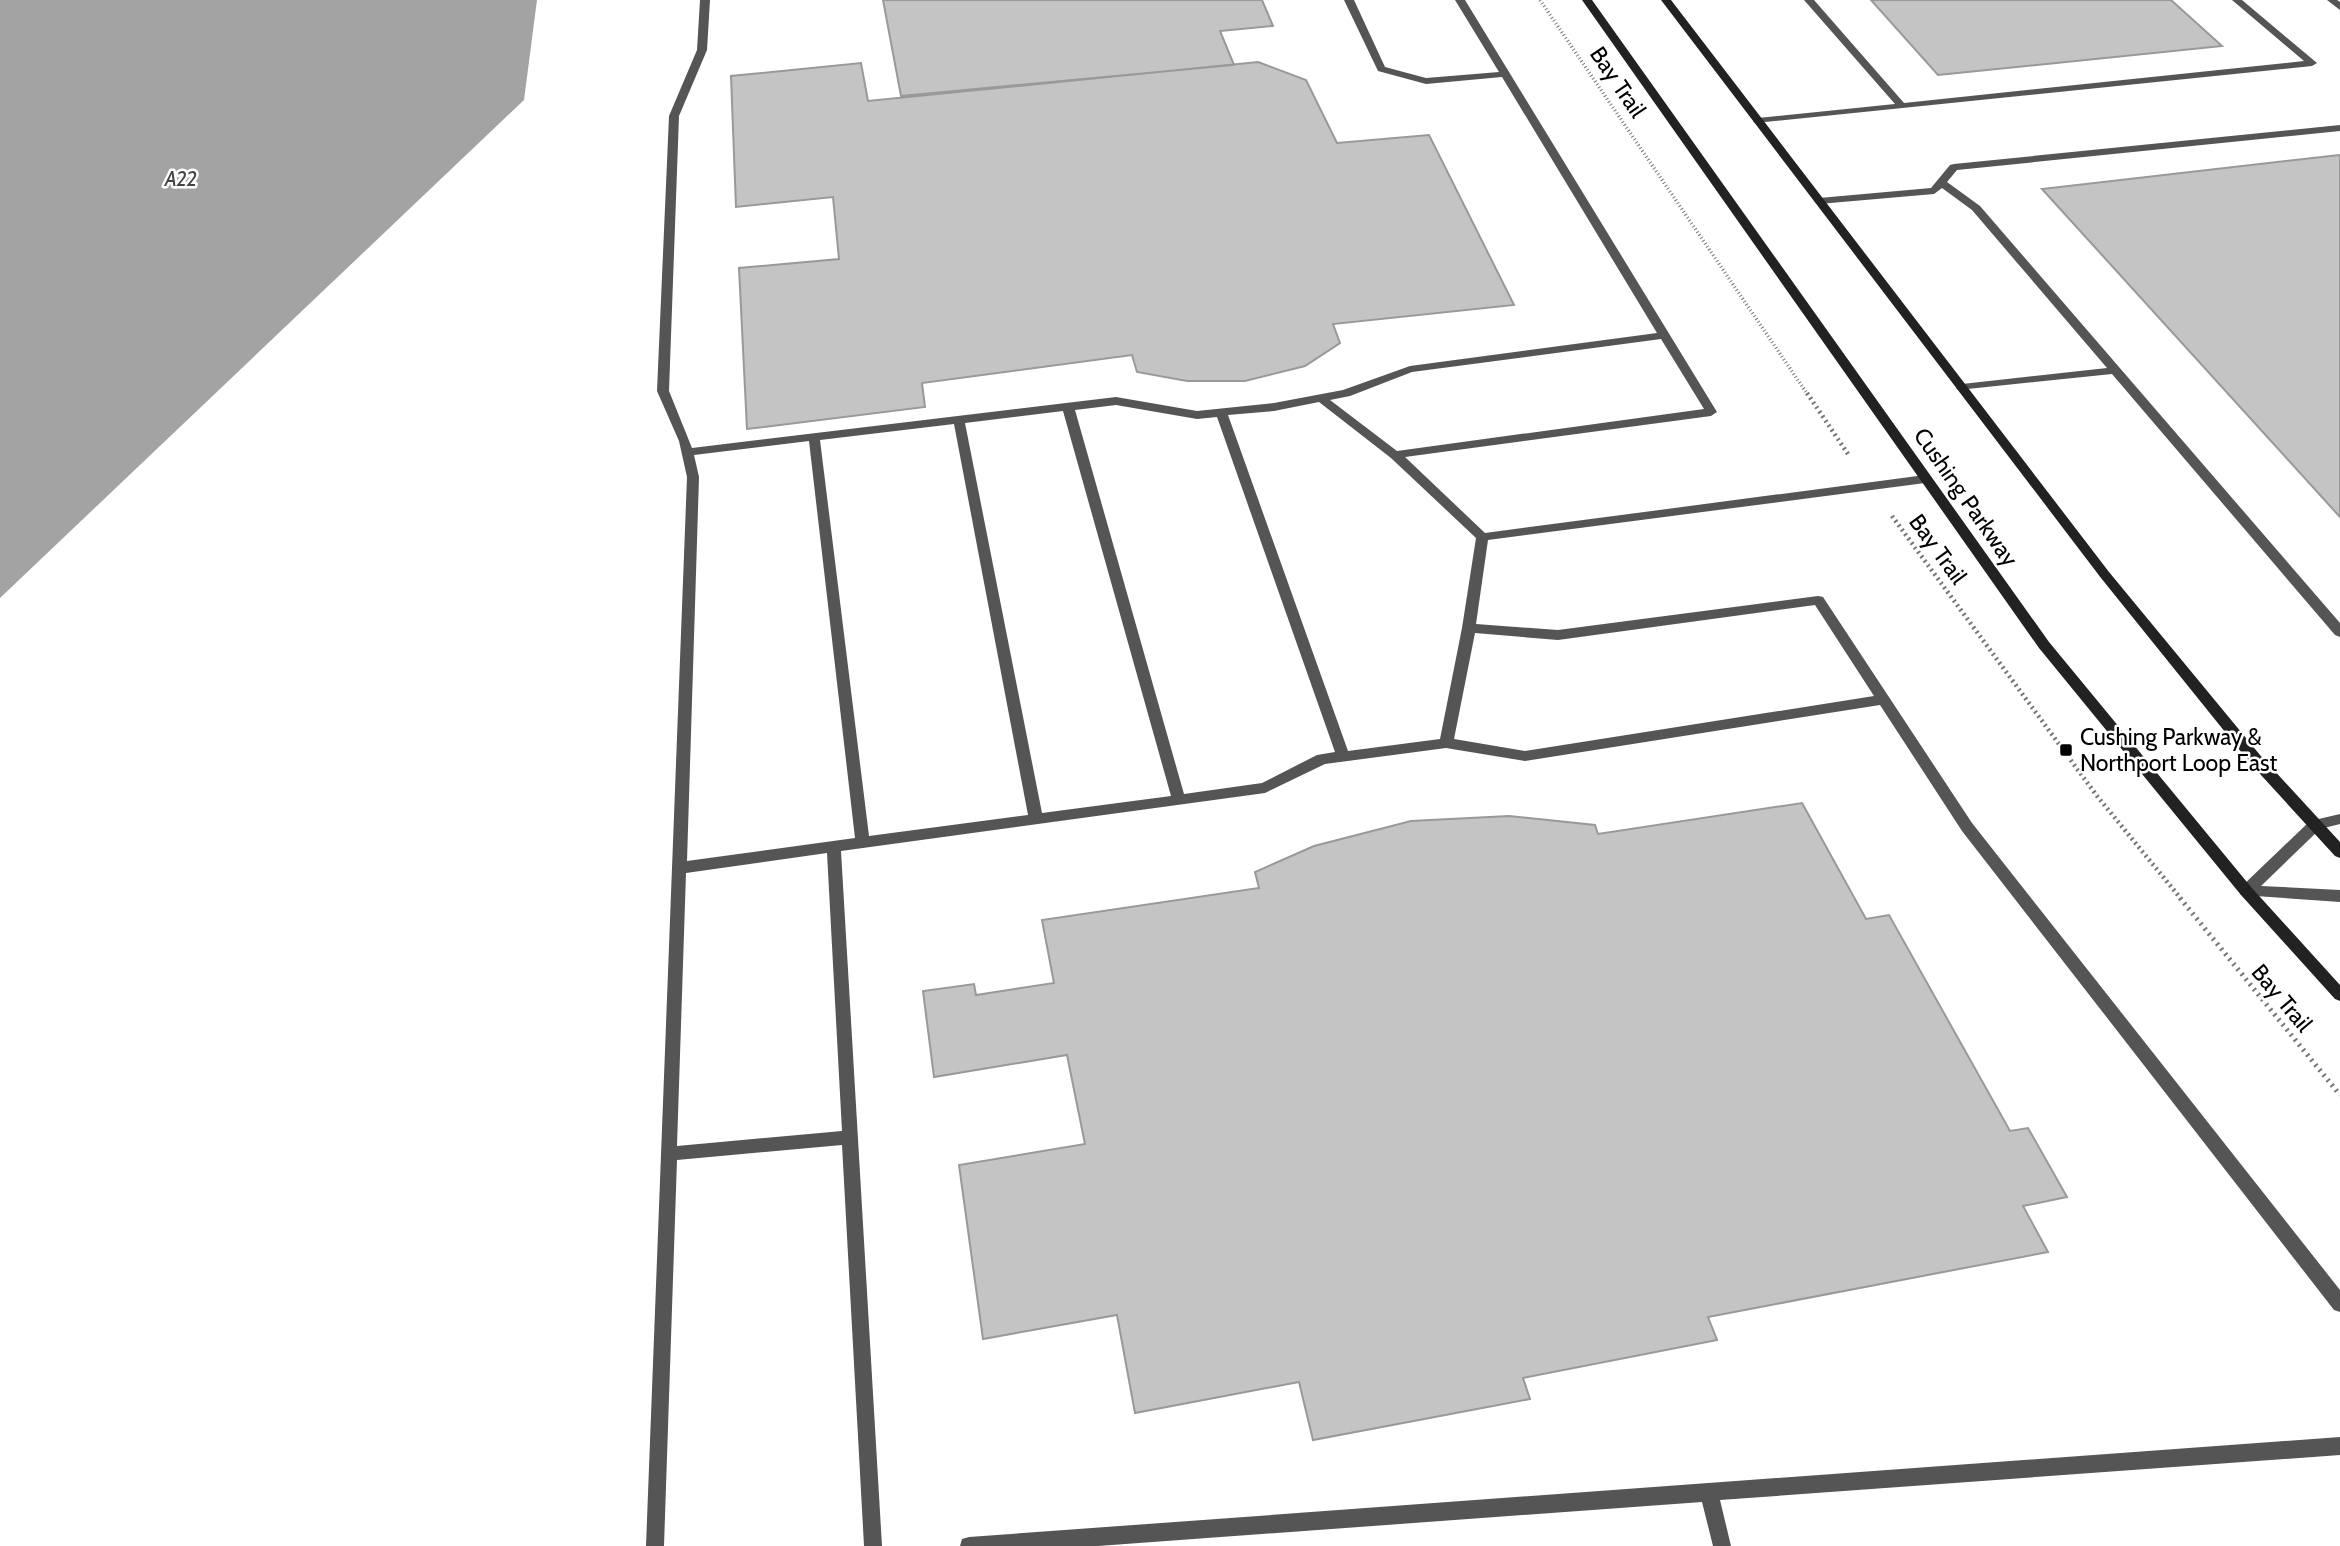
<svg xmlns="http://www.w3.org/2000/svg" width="2340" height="1546" font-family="Cabin,sans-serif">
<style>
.water{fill:#a3a3a3}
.building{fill:#c4c4c4;stroke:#999;stroke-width:2}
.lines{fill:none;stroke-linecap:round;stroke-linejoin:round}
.path-far2{stroke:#777;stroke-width:3.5;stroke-dasharray:1 2.5;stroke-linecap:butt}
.path-far1{stroke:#777;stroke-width:4.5;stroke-dasharray:2 3.5;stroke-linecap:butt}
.path{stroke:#777;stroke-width:5;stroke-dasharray:2 4.5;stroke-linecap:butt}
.service{fill:#555;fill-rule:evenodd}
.minor{fill:#555;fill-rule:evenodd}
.secondary{fill:#222;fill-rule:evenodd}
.poi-dot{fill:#000;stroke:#fff;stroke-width:2.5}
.labels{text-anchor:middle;stroke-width:5;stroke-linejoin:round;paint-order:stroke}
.far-water-label{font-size:21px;font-style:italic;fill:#444;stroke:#fff}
.street-label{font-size:23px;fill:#000;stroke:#fff}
.poi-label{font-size:23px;fill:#000;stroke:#fff;text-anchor:start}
</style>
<rect width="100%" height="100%" fill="#fff"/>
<path class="water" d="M 0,0 L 537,0 L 524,100 L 0,598 Z"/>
<path class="building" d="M 883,0 L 1262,0 L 1273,26 L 1220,31 L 1234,65 L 901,96 Z
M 1871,0 L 2171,0 L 2222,46 L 1938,75 Z
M 1258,62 L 1306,80 L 1337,143 L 1429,135 L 1514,305 L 1333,324 L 1340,343 L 1305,366 L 1245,381 L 1187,381 L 1137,372 L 1132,355 L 922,383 L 925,407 L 747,429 L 739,268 L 839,259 L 833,197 L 736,207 L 731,76 L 861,63 L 868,101 Z
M 2339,155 L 2340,156 L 2340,517 L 2042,189 Z
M 1802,803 L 1866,919 L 1889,915 L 2010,1131 L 2028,1128 L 2067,1197 L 2023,1206 L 2048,1252 L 1708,1317 L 1717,1340 L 1523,1378 L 1530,1399 L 1313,1440 L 1299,1382 L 1135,1413 L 1117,1315 L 983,1339 L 959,1165 L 1085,1144 L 1067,1055 L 934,1077 L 923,991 L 974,984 L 976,995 L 1054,983 L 1042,920 L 1259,888 L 1255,872 L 1314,846 L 1411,821 L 1509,816 L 1595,825 L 1598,834 Z"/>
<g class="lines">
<path class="path-far2" d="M 1540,0 L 1808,395"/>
<path class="path-far1" d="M 1807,393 L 1850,457
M 1892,516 L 2097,796 L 2182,900"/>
<path class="path" d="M 2180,898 L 2340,1095"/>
<path class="service" d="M 700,0 L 710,0 L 707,50 L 679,116 L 669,391 L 692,448 L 1116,397 L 1197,411 L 1274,403 L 1343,390 L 1410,366 L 1657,333 L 1502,77 L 1426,84 L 1378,71 L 1344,0 L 1354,0 L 1385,67 L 1426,78 L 1499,72 L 1455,0 L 1465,0 L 1717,412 L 1711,416 L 1405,457 L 1485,533 L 1925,475 L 1931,479 L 1925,483 L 1488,540 L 1476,624 L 1558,630 L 1818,596 L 1823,597 L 1972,823 L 2340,1290 L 2340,1312 L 2334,1310 L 1962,831 L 1880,705 L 1525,761 L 1446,748 L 1325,764 L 1265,793 L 841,851 L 882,1546 L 864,1546 L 842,1145 L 677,1160 L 664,1546 L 646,1546 L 687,477 L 679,441 L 657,391 L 669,116 L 697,50 ZM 1661,339 L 1704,409 L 1397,451 L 1330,400 L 1350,396 L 1412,372 ZM 1319,402 L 1391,458 L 1476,538 L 1462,628 L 1440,739 L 1348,751 L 1228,415 L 1274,411 ZM 1116,405 L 1197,419 L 1217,417 L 1335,752 L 1317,755 L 1262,783 L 1184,794 L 1075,410 ZM 1063,411 L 1171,796 L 1042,813 L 965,423 ZM 954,424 L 1028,815 L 869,836 L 820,440 ZM 809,441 L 855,838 L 687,861 L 699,477 L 694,455 ZM 1815,605 L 1874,696 L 1525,751 L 1454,739 L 1475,633 L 1558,640 ZM 827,853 L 842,1131 L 677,1146 L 686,873 Z
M 1804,0 L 1814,0 L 1904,103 L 2304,61 L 2232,0 L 2242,0 L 2317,63 L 2312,66 L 1755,123 L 1753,121 L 1758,118 L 1895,104 Z
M 2327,0 L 2337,0 L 2340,2 L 2340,10 Z
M 2340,125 L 2340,131 L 1957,170 L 1947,182 L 1980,206 L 2340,623 L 2340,637 L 2335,635 L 2112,374 L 1958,390 L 1956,388 L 1962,384 L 2107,368 L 1972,210 L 1942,188 L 1934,194 L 1819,204 L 1814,201 L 1819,198 L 1931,188 L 1950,165 L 1954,164 Z
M 2340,1437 L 2340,1455 L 1720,1500 L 1731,1546 L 1713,1546 L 1702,1502 L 1098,1546 L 960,1546 L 962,1539 L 969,1537 Z"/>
<path class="minor" d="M 2340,814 L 2340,824 L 2320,829 L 2261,886 L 2340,890 L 2340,902 L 2241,895 L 2239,891 L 2241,887 L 2310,821 Z"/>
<path class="secondary" d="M 1582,0 L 1592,0 L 2049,642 L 2251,887 L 2340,985 L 2340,1001 L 2335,999 L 2241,895 L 2039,648 Z
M 1661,0 L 1671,0 L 2109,572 L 2260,755 L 2340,842 L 2340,858 L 2335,856 L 2250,763 L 2101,578 Z"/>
</g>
<rect class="poi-dot" x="2059" y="743" width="14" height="14" rx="3.5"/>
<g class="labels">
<g class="far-water-label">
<text x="181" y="186">A22</text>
</g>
<g class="street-label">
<text transform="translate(1618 82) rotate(56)" y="8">Bay Trail</text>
<text transform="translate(1966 497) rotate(55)" y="8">Cushing Parkway</text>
<text transform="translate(1938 549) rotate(54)" y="8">Bay Trail</text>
<text transform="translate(2282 998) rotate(50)" y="8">Bay Trail</text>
</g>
<g class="poi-label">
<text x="2080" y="745">Cushing Parkway &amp;<tspan x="2080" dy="26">Northport Loop East</tspan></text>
</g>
</g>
</svg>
